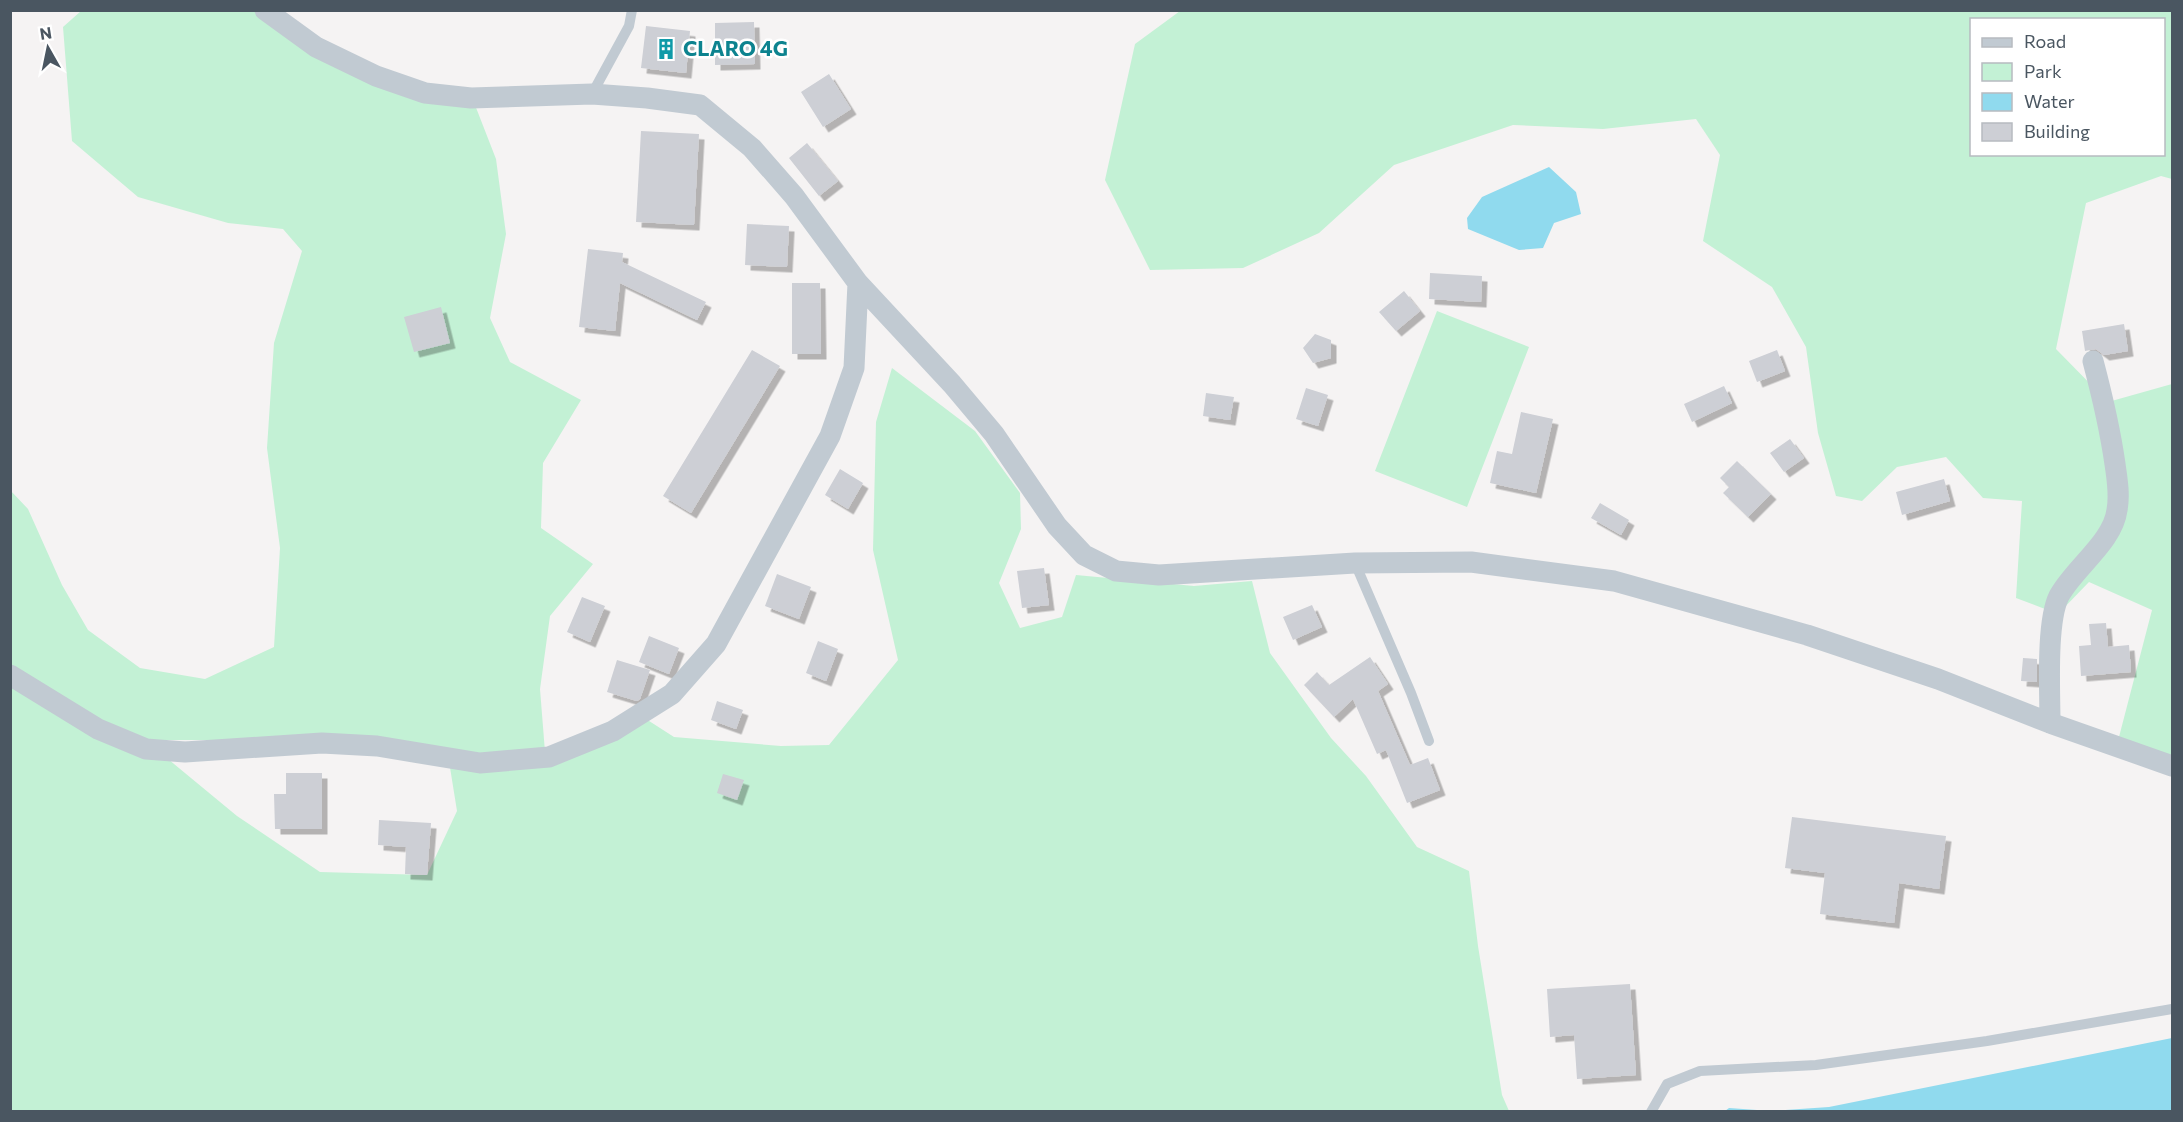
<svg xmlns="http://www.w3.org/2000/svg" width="2183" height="1122" font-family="Commissioner,sans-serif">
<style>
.green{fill:#c3f1d5;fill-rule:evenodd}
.water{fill:#90daee}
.building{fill:#cdcfd5;filter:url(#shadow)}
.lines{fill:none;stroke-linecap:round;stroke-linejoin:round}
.lane{stroke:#c1cad2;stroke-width:10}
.street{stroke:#c1cad2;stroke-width:21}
.labels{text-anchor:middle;stroke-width:5;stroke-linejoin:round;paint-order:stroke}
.culture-label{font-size:21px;font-weight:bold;fill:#0d838f;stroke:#fff;text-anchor:start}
</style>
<defs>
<filter id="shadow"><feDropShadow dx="5.5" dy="5.5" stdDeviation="0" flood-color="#0004"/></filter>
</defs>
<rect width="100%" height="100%" fill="#f5f3f3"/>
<path class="green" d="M 81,11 L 257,11 L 312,53 L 475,105 L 496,159 L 506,234 L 490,318 L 510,362 L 581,400 L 543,463 L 541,528 L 593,564 L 550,616 L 540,689 L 545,752 L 582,737 L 632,710 L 674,737 L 781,746 L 829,745 L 898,660 L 873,550 L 876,422 L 892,368 L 975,431 L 1020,493 L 1021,529 L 999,583 L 1020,628 L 1062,617 L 1076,575 L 1194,586 L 1252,581 L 1270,653 L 1331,738 L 1366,776 L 1417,847 L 1469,871 L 1478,946 L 1502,1095 L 1509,1111 L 11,1111 L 10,490 L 28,509 L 62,585 L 88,630 L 140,668 L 205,679 L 274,647 L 280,548 L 267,448 L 274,343 L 302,251 L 283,229 L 228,223 L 138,197 L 72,141 L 63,27 ZM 145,740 L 248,740 L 448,755 L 457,811 L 427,875 L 320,872 L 237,816 Z
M 1180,11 L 2172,11 L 2172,179 L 2161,176 L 2086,203 L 2056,349 L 2108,402 L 2172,384 L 2172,757 L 2119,737 L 2152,610 L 2089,582 L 2058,614 L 2016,598 L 2022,501 L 1983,498 L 1946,457 L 1897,467 L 1862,501 L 1836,496 L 1818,433 L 1806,347 L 1772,287 L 1703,241 L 1720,155 L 1696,119 L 1603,129 L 1513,125 L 1394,165 L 1319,233 L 1243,268 L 1150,270 L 1105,180 L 1135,44 ZM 1972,20 L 2164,20 L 2164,154 L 1972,154 Z
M 1437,311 L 1529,347 L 1467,507 L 1375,471 Z"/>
<path class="water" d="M 1549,167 L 1576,192 L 1581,214 L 1554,223 L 1543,248 L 1519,250 L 1468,229 L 1467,218 L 1482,197 Z
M 2172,1038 L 2172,1111 L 1725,1111 L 1729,1108 L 1771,1111 L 1829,1107 Z"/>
<path class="building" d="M 754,22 L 755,64 L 715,65 L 715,23 Z
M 646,26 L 690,31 L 686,73 L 641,68 Z
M 829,74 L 851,109 L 823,127 L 801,92 Z
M 641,131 L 699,134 L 694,225 L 636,222 Z
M 807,143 L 838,181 L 819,196 L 789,158 Z
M 747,224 L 789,226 L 787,267 L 745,265 Z
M 588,249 L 623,253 L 622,262 L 706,302 L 697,320 L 620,283 L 615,331 L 579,327 Z
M 1430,273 L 1482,276 L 1481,302 L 1429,299 Z
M 792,283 L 820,283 L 821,354 L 792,354 Z
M 1404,291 L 1420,311 L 1396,331 L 1379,312 Z
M 441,307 L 450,343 L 414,352 L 404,317 Z
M 2124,324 L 2128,351 L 2104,355 L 2096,349 L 2085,351 L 2082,331 Z
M 1315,334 L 1331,340 L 1331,358 L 1313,363 L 1303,348 Z
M 752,350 L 780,366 L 691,513 L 663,496 Z
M 1777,350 L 1785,371 L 1757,382 L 1749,361 Z
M 1724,386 L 1732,403 L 1692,422 L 1684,404 Z
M 1306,388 L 1328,395 L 1318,426 L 1296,419 Z
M 1206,393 L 1234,397 L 1230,420 L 1203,416 Z
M 1521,412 L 1553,419 L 1536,493 L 1490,483 L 1497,451 L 1512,454 Z
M 1790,439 L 1804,458 L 1784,472 L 1770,453 Z
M 1737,461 L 1771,494 L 1748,517 L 1723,493 L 1729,487 L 1720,478 Z
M 840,469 L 863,483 L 848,509 L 825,495 Z
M 1944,479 L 1950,501 L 1902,515 L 1896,492 Z
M 1600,503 L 1629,520 L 1621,535 L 1591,518 Z
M 1044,568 L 1049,605 L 1022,608 L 1017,571 Z
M 777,574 L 811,587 L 799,619 L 765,606 Z
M 582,597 L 605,606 L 590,642 L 567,632 Z
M 1312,605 L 1322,627 L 1293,640 L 1283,617 Z
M 2106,623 L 2108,647 L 2129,645 L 2131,672 L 2081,676 L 2079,646 L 2091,645 L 2089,624 Z
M 649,636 L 679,648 L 669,674 L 639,662 Z
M 818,641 L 838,649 L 826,681 L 806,673 Z
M 1370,657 L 1388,684 L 1378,691 L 1410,765 L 1428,758 L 1440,790 L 1407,803 L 1386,750 L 1377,754 L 1353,699 L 1334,717 L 1304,685 L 1317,672 L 1329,685 Z
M 2023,658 L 2037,659 L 2037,682 L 2021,681 Z
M 617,660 L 650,670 L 640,699 L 637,701 L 607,692 Z
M 717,701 L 743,710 L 736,729 L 711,720 Z
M 286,773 L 322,773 L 322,829 L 275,829 L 274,794 L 286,794 Z
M 723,774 L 744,780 L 737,800 L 717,793 Z
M 1792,817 L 1946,836 L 1939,889 L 1899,883 L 1894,923 L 1820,914 L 1825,873 L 1785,868 Z
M 379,820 L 431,823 L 427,875 L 405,874 L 406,847 L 378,845 Z
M 1630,984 L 1636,1075 L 1577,1079 L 1574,1035 L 1550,1037 L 1547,989 Z"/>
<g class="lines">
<path class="lane" d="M 592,94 L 629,26 L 632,10
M 1355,563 L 1411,693 L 1429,741
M 1651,1112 L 1667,1084 L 1700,1071 L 1816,1065 L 1987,1041 L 2172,1009"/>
<path class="street" d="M 265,10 L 316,47 L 376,76 L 425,93 L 471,98 L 592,94 L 647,98 L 700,105 L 752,148 L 794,196 L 858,283 L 952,384 L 994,434 L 1057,526 L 1084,555 L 1116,571 L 1159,575 L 1355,563 L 1471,562 L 1614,581 L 1807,635 L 1938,679 L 2050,723 L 2172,766
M 10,675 L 98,729 L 146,749 L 185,752 L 322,743 L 377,746 L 480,763 L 549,757 L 613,731 L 672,694 L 716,644 L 830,436 L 854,368 L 858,283
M 2050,723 C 2050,692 2046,622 2059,596 C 2074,568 2113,542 2117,510 C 2120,494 2117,479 2115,464 C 2110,429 2102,395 2093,361"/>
</g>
<defs>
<symbol id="building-bare" viewBox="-9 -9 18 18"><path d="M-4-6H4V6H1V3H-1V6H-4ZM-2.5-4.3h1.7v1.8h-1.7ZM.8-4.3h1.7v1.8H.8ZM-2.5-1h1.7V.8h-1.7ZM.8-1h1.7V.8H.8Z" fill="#0f9aa8" stroke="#fff" stroke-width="2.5" paint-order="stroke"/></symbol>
</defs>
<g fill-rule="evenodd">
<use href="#building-bare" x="651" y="34" width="30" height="30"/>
</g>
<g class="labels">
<g class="culture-label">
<text x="683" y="56">CLARO 4G</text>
</g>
</g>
<rect width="2183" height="1122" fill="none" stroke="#4a5661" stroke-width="24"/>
<rect x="1970" y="18" width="195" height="138" fill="#ffffff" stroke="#b7bbc0" stroke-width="1.5"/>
<rect x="1982" y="38" width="30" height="9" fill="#c1cad2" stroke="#b7bbc0" stroke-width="1.5"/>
<text x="2024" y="48" font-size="18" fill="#4a5661">Road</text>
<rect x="1982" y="63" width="30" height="18" fill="#c3f1d5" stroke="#b7bbc0" stroke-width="1.5"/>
<text x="2024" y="78" font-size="18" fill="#4a5661">Park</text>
<rect x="1982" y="93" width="30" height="18" fill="#90daee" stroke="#b7bbc0" stroke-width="1.5"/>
<text x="2024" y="108" font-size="18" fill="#4a5661">Water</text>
<rect x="1982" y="123" width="30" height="18" fill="#cdcfd5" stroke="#b7bbc0" stroke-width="1.5"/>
<text x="2024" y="138" font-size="18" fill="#4a5661">Building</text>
<g transform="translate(48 48) rotate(351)" stroke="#ffffff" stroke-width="4.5" paint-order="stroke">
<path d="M0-4.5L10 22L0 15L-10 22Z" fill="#4a5661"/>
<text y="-9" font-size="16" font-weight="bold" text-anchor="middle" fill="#4a5661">N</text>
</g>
</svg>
